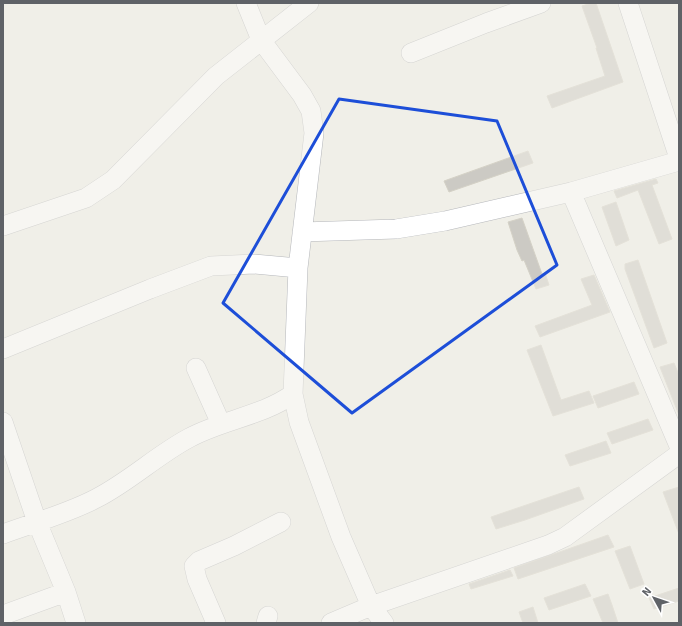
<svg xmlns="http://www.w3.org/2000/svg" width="682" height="626" font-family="Signika,sans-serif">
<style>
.building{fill:#cccac4;stroke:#d4d1c6}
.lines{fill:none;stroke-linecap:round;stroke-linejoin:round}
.minor-casing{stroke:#b5b7bb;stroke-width:20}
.minor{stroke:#fff;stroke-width:19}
.marked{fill:none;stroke:#1d4ed8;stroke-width:3;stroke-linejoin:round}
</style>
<rect width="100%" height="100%" fill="#f0efe8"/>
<path class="building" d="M 591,3 L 596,3 L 623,82 L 552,108 L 547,96 L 605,76 L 596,48 L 597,48 L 582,6 Z
M 528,151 L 533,163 L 449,192 L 444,181 Z
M 656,179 L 658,183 L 652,185 L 672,239 L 659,244 L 638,190 L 617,198 L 614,191 Z
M 616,202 L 629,240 L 616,246 L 602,207 Z
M 522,218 L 542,274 L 545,273 L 549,285 L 536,289 L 524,260 L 522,261 L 517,250 L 508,222 Z
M 638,260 L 667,343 L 654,348 L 625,269 L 625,264 Z
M 594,275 L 610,312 L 540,337 L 535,326 L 592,305 L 581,279 Z
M 541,345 L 561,400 L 589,391 L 594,403 L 553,416 L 527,350 Z
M 674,363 L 679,375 L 679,415 L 660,367 Z
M 634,382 L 639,394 L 598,408 L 593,396 Z
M 648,419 L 653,430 L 612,444 L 607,433 Z
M 606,441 L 611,453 L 570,466 L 565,455 Z
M 579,487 L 584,499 L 525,520 L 496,529 L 491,517 Z
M 679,487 L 679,534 L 663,492 Z
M 608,535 L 614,547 L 518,579 L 514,568 Z
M 630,546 L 644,584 L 630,589 L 615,551 Z
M 510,570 L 513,576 L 471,589 L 469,584 Z
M 585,584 L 591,596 L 549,610 L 544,598 Z
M 679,588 L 679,601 L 654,609 L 649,598 Z
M 608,594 L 612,605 L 618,623 L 603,623 L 593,599 Z
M 533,607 L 538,623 L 523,623 L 519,612 Z"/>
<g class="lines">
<defs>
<path id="minor" d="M 246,3 L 261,40 L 302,95 L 311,111 L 314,133 L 298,268 L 293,394 L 299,422 L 341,537 L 371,606 L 384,623
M 628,3 L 679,158
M 411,53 L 486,23 L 541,3
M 571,192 L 679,446
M 3,226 L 86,198 L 113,180 L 216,76 L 309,3
M 302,232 L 396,229 L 445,221 L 571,192 L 679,161
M 3,349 L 150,289 L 211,266 L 254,264 L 298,268
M 196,368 L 221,424
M 3,422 L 37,522 L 66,592 L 76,623
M 3,534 C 33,523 69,513 97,498 C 130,481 157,455 189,438 C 222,420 262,416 293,394
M 3,615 L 66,592
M 216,623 L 197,579 L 194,566 L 199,561 L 234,546 L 281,522
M 266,623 L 268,616
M 331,623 L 371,606 L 548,545 L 565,537 L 679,454"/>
</defs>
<use href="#minor" class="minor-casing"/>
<use href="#minor" class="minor"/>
</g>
<path d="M0 0H682V626H0ZM 339,99 L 497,121 L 557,265 L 352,413 L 223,303 Z" fill="#f0efe8" fill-opacity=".55" fill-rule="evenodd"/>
<path class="marked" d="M 339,99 L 497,121 L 557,265 L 352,413 L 223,303 Z"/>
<rect width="682" height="626" fill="none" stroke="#5f6267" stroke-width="8"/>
<g transform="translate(654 598) rotate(310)" stroke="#ffffff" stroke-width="3" paint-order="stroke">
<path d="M0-3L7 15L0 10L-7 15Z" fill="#5f6267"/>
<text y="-6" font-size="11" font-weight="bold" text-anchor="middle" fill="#5f6267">N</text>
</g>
</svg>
